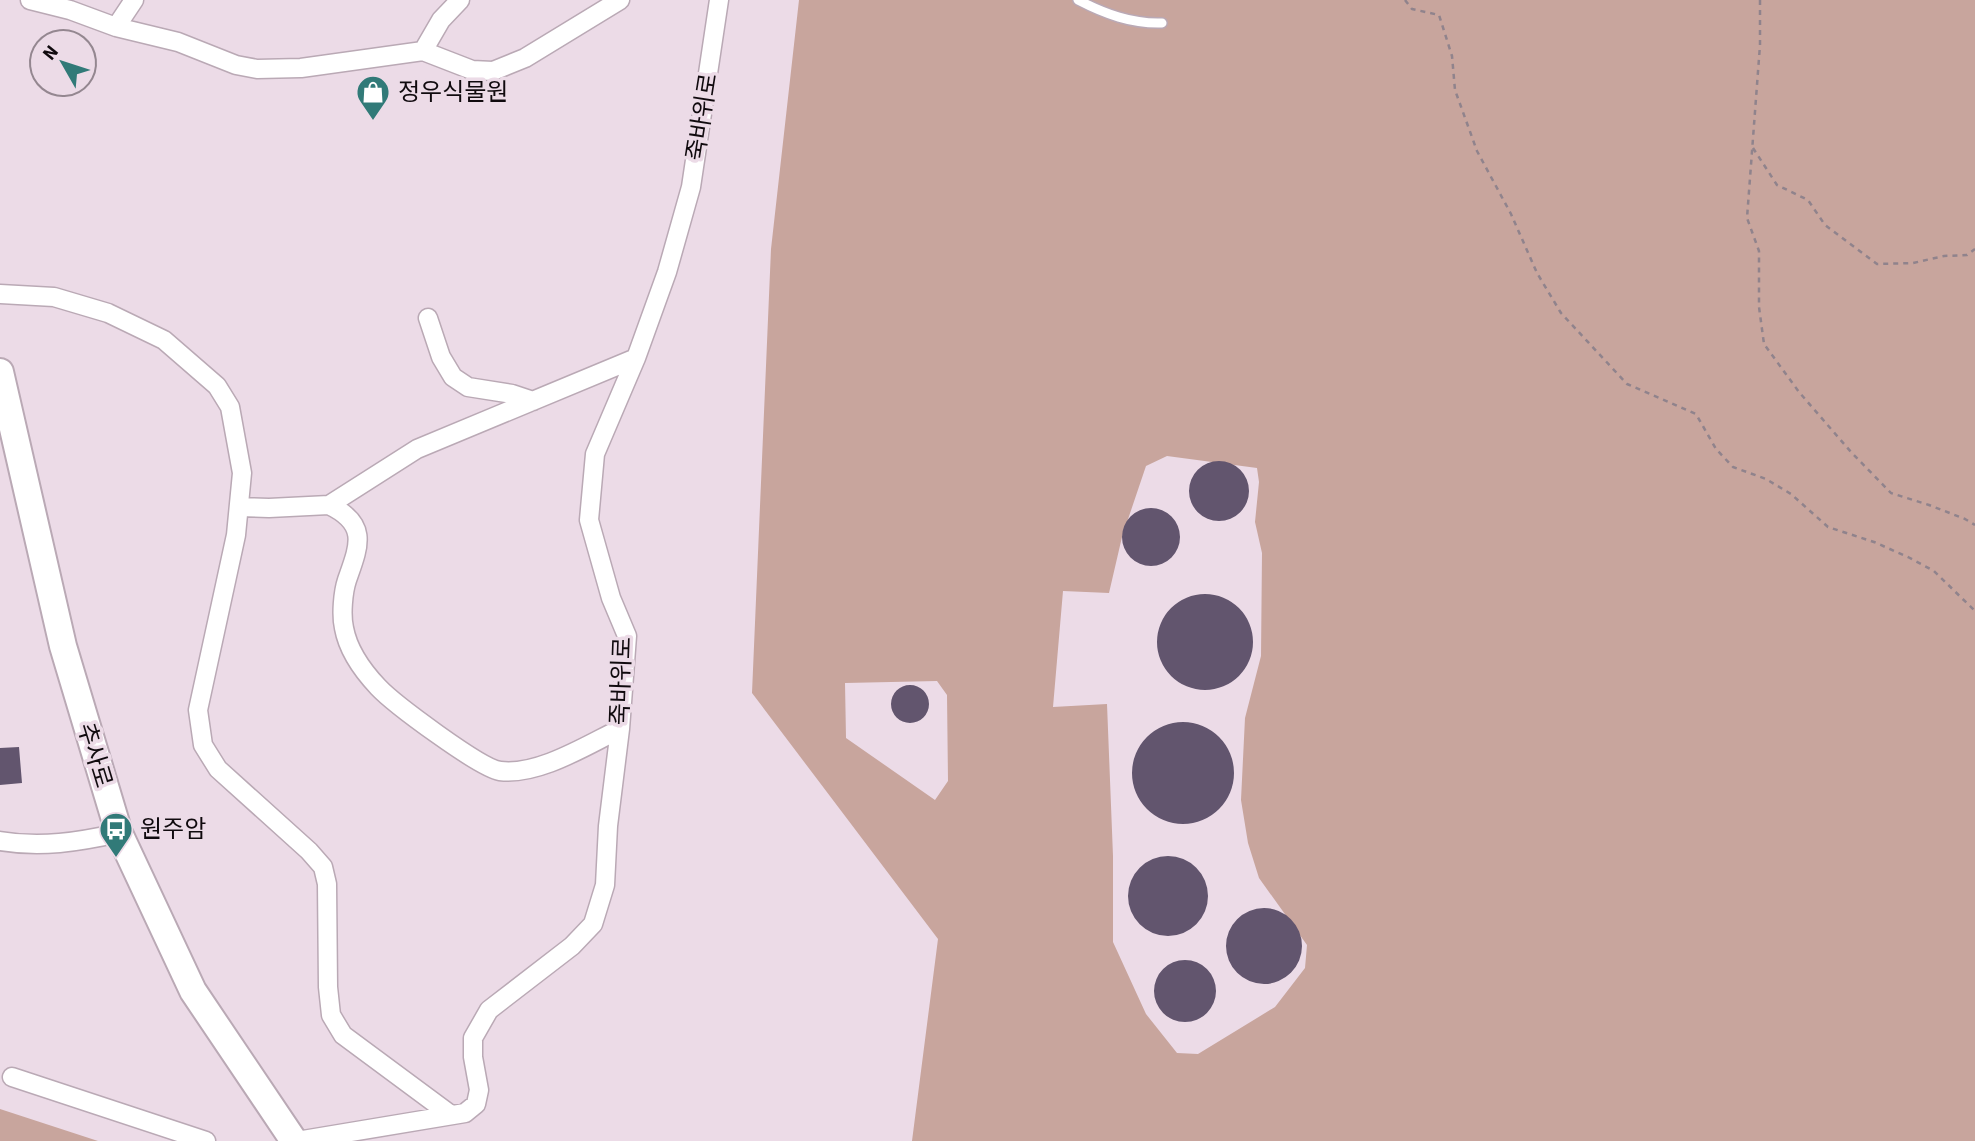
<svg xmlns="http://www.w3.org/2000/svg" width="1975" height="1141" font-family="'Source Sans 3','Noto Sans KR',sans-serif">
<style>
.forest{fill:#c8a59d;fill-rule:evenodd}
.building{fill:#62556e}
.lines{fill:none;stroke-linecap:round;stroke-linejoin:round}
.lane-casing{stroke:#baa9b5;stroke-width:12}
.street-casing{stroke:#baa9b5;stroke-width:21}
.secondary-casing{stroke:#baa9b5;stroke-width:30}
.path{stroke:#90838c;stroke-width:2.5;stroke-dasharray:5 5;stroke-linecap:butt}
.lane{stroke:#fff;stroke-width:9}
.street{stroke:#fff;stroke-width:18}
.secondary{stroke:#fff;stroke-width:26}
.labels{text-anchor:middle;stroke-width:7;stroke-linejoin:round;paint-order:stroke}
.poi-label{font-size:24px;fill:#100a0e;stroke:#ecdbe7;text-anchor:start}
.street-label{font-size:24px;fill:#100a0e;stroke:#ecdbe7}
</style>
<rect width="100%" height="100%" fill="#ecdbe7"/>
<path class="forest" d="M 799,0 L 1975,0 L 1975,1141 L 912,1141 L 938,939 L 752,693 L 771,249 ZM 1167,456 L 1257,468 L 1259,482 L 1255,522 L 1262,553 L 1261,656 L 1245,718 L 1241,800 L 1248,843 L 1259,878 L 1307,945 L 1305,968 L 1275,1007 L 1198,1054 L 1177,1053 L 1146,1014 L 1113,942 L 1113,856 L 1107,704 L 1053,707 L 1063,591 L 1109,593 L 1122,537 L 1146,466 ZM 937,681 L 947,695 L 948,781 L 935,800 L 846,738 L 845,683 Z
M 0,1109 L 98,1141 L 0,1141 Z"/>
<path class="building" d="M1189 491a30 30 0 1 1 60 0a30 30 0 1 1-60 0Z
M1122 537a29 29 0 1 1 58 0a29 29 0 1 1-58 0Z
M1157 642a48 48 0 1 1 96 0a48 48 0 1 1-96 0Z
M891 704a19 19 0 1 1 38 0a19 19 0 1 1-38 0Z
M1132 773a51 51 0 1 1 102 0a51 51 0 1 1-102 0Z
M 19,747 L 22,783 L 0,785 L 0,748 Z
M1128 896a40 40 0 1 1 80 0a40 40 0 1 1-80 0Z
M1226 946a38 38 0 1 1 76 0a38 38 0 1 1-76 0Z
M1154 991a31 31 0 1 1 62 0a31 31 0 1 1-62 0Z"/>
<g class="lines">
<defs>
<path id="lane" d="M 1078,0 C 1105,14 1132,24 1162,23"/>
<path id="street" d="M 30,0 L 70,10 L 116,27 L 178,42 L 236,65 L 257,69 L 301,68 L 423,51 L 472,70 L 493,71 L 525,58 L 620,0
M 116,27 L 134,0
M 423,51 L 441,20 L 460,0
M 0,294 L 54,297 L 108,313 L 164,340 L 217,386 L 230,407 L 242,473 L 236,535 L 198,710 L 203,745 L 218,769 L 309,851 L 323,867 L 327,884 L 328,987 L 331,1015 L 343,1035 L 451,1115
M 428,318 L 441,357 L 453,377 L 468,387 L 512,394 L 533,401
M 329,505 C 369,524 359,546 347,580 C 343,592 341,615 344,628 C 348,650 362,670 378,687 C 394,704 480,768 500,771 C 538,776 587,745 620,729
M 239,507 L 269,508 L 329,505 L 417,449 L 636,358
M 0,841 C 41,848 78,842 119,833
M 12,1077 L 206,1141
M 297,1141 L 465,1113 L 476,1104 L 479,1090 L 473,1057 L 473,1038 L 489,1010 L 572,946 L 593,924 L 605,885 L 608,826 L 620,729 L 627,636 L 611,598 L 589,520 L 595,454 L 636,358 L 667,272 L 691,187 L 719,0"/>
<path id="secondary" d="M 0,372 L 63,646 L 119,833 L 193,991 L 294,1141"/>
</defs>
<use href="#lane" class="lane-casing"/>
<use href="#street" class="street-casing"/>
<use href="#secondary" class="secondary-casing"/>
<path class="path" d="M 1405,0 L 1412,9 L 1439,15 L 1452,56 L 1455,90 L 1477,151 L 1511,214 L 1537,273 L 1561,313 L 1627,384 L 1696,414 L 1716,449 L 1733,467 L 1766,479 L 1791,494 L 1828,527 L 1874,542 L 1908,557 L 1934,571 L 1975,611
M 1760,0 L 1760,45 L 1747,218 L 1759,251 L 1759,307 L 1764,344 L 1799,392 L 1851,452 L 1891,493 L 1929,505 L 1965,519 L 1975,525
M 1753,148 L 1777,185 L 1808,200 L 1825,225 L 1877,264 L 1913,263 L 1944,256 L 1967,255 L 1975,249"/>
<use href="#lane" class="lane"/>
<use href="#street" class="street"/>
<use href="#secondary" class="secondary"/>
</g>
<defs>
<symbol id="shop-pin" viewBox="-11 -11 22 30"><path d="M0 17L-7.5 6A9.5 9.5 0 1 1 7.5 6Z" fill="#317a78" stroke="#ecdbe7"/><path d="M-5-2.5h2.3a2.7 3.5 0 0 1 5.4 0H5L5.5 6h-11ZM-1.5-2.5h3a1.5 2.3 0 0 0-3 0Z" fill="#fff"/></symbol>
<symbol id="bus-pin" viewBox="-11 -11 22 30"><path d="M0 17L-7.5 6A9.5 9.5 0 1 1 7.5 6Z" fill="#317a78" stroke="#ecdbe7"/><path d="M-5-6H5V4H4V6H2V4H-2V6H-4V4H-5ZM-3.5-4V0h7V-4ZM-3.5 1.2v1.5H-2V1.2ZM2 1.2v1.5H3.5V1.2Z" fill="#fff"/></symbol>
</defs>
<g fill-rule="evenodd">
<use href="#shop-pin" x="354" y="73" width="38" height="52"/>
<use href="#bus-pin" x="97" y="810" width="38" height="52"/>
</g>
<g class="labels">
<g class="poi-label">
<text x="398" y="100">정우식물원</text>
<text x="140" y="837">원주암</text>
</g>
<g class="street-label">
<text transform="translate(702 117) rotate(-81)" y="8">죽바위로</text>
<text transform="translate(621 681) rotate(-88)" y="8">죽바위로</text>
<text transform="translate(95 755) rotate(73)" y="8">추사로</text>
</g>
</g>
<g transform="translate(63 63) rotate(309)"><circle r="33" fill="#ecdbe7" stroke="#948790" stroke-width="2"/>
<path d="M0-5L12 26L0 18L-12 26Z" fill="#317a78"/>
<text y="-10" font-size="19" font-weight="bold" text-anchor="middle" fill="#100a0e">N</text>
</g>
</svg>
